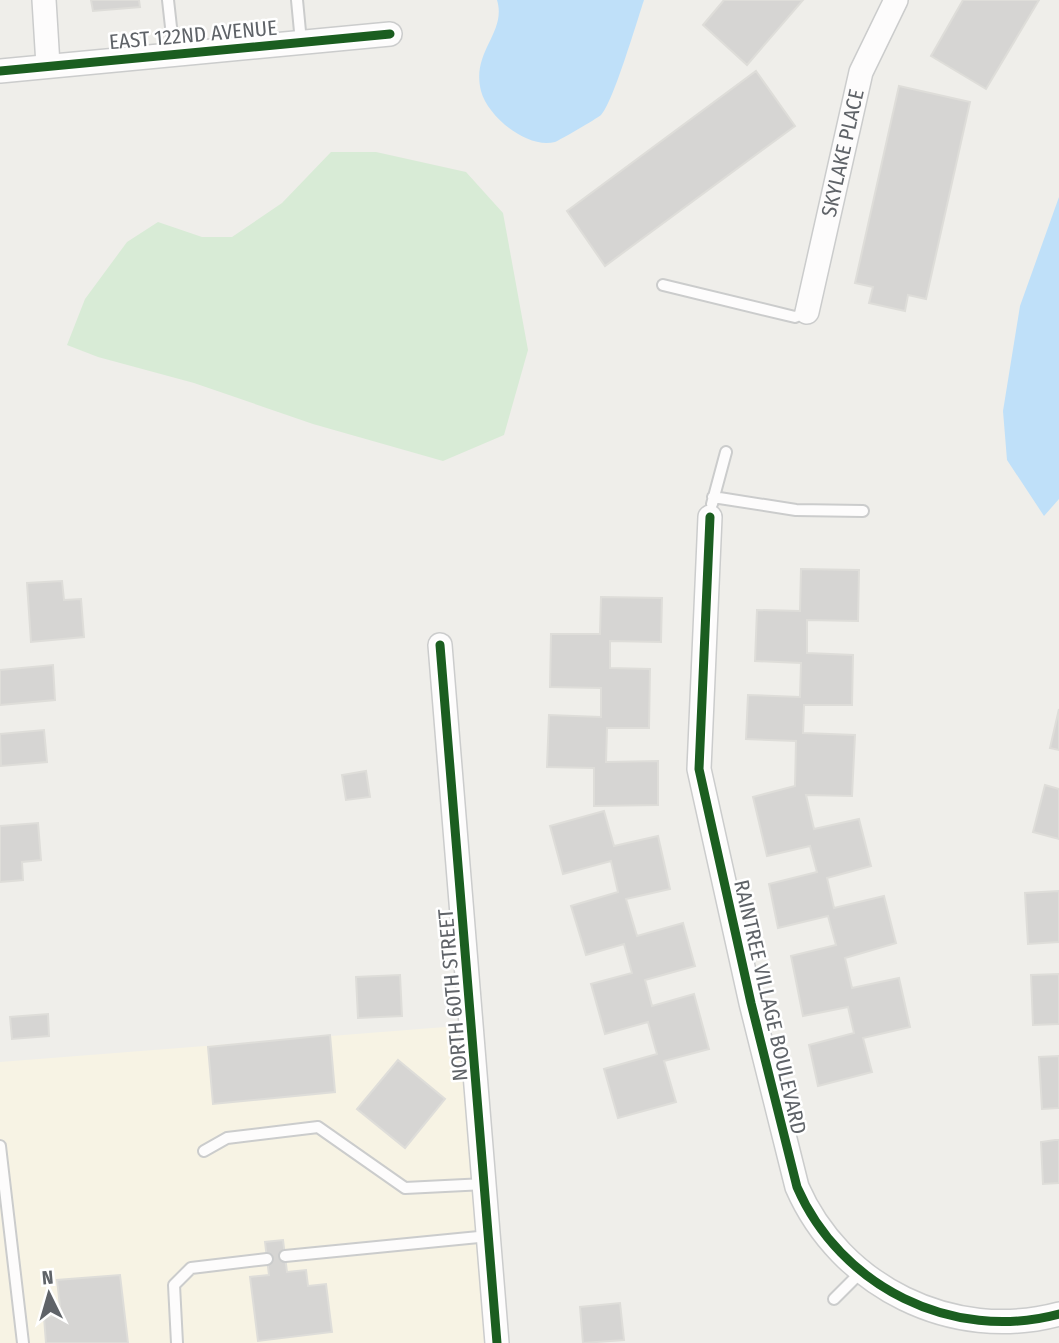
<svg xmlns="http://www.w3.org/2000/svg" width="1059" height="1343" font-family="'Fira Sans Condensed',sans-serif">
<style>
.commercial{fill:#f7f3e4}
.green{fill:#d8ebd6}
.water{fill:#bfe0f9}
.building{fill:#d6d5d3;stroke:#deddd9;stroke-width:2}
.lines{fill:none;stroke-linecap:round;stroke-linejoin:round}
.service-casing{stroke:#cbcccc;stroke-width:14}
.minor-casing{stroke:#cbcccc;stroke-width:26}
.service{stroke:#fdfcfc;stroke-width:10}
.minor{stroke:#fdfcfc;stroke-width:23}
.cycleway-casing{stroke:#fff;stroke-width:13}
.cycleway{stroke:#1b5e20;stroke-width:9}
.labels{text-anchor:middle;stroke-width:5;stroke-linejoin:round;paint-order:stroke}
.street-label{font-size:21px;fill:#5f6368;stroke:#fff}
</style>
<rect width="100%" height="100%" fill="#efeeea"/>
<path class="commercial" d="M 458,1026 L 487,1343 L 0,1343 L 0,1062 Z"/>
<path class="green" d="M 331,152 L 376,152 L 466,172 L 503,213 L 528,350 L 504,435 L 443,461 L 313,424 L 194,383 L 98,357 L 67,345 L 85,299 L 127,242 L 158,222 L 202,237 L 232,237 L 282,203 Z"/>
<path class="water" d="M 497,0 L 644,0 C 637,21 613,103 601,115 C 596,119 560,140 555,142 C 527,149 488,117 481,91 C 471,51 507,33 497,0 Z
M 1059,197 L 1059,499 L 1044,516 L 1007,460 L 1003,411 L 1020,306 Z"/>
<path class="building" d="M 91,0 L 139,0 L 140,7 L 93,11 Z
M 724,0 L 803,0 L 747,65 L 703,25 Z
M 963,0 L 1039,0 L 986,89 L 931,56 Z
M 756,71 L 795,126 L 605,266 L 567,211 Z
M 899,86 L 970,102 L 926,299 L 908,295 L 905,311 L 869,303 L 873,287 L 855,283 Z
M 801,569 L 859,570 L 858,621 L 807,620 L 807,653 L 853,655 L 852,705 L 804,705 L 803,733 L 855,735 L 852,796 L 806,795 L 814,829 L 859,819 L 871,866 L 827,878 L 834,908 L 884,896 L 896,943 L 845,958 L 852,988 L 899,978 L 910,1027 L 863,1038 L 872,1072 L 818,1086 L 809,1045 L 854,1033 L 848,1007 L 803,1016 L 791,956 L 836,945 L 828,916 L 778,928 L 769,884 L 817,872 L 810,846 L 767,856 L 753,797 L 795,786 L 796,741 L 746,739 L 748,695 L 800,697 L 801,663 L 755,661 L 757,610 L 800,611 Z
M 62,581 L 64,600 L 81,599 L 84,637 L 31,642 L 27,583 Z
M 601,597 L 662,598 L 661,642 L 610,641 L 610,668 L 650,669 L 649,728 L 607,728 L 606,762 L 658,761 L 658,805 L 594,806 L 594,768 L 547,767 L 549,715 L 601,717 L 601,688 L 550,687 L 551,634 L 600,634 Z
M 53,665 L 55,700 L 0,705 L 0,670 Z
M 1059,709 L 1059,750 L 1050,748 Z
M 44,730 L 47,762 L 1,766 L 0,734 Z
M 366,771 L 370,797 L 346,800 L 342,775 Z
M 1045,785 L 1059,789 L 1059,839 L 1033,832 Z
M 604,811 L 614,846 L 658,836 L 670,889 L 626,899 L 637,936 L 683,923 L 695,966 L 645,980 L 652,1006 L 694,994 L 709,1049 L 664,1061 L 676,1102 L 618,1118 L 604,1069 L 657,1054 L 648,1022 L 605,1034 L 591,984 L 632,973 L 624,944 L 586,955 L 571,906 L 618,892 L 611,861 L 563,874 L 550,826 Z
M 38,823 L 41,860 L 22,862 L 23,880 L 0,882 L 0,826 Z
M 1059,891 L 1059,942 L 1028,944 L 1025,893 Z
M 1059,974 L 1059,1024 L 1033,1025 L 1031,975 Z
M 400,975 L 402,1016 L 358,1018 L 356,977 Z
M 48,1014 L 49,1036 L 12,1039 L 10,1017 Z
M 330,1035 L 335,1092 L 213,1104 L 208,1047 Z
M 1059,1056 L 1059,1108 L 1042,1109 L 1039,1057 Z
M 398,1060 L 445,1099 L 405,1148 L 357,1109 Z
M 1055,1140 L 1059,1140 L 1059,1183 L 1043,1184 L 1041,1142 Z
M 283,1240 L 287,1272 L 306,1270 L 308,1286 L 326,1284 L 332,1332 L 258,1341 L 250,1277 L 269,1275 L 265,1242 Z
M 120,1275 L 128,1343 L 46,1343 L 44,1317 L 61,1315 L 57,1280 Z
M 620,1303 L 624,1340 L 583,1343 L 580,1307 Z"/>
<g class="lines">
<defs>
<path id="service" d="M 168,0 L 174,54
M 297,0 L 301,42
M 663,285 L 795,317 L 807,312
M 713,497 L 796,510 L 863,511
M 712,504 L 726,452
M 0,1146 L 23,1343
M 204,1151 L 227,1138 L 318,1127 L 405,1188 L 485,1184
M 285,1256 L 489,1236
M 834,1299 L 860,1273
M 177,1343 L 174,1285 L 191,1268 L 267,1259"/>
<g id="minor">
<path d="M 44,0 L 48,65"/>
<path d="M 0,71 L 390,34"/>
<path id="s1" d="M 807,312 L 861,72 L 896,0"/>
<path d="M 710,517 L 699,769 L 751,1003 L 797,1187 C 840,1286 952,1343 1059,1314"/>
<path d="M 440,645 L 497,1343"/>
</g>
</defs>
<use href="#service" class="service-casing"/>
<use href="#minor" class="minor-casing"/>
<use href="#service" class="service"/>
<use href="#minor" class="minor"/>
<defs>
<path id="cycleway" d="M 0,71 L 390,34
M 710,517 L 699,769 L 751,1003 L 797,1187 C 840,1286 952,1343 1059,1314
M 440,645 L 497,1343"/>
</defs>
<use href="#cycleway" class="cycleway-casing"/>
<use href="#cycleway" class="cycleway"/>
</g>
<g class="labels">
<g class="street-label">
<text transform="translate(193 35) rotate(-5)" y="7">EAST 122ND AVENUE</text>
<text dy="7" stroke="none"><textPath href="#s1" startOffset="163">SKYLAKE PLACE</textPath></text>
<text transform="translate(453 995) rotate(-95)" y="7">NORTH 60TH STREET</text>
<text transform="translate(770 1007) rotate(77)" y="7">RAINTREE VILLAGE BOULEVARD</text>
</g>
</g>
<g transform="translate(49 1294) rotate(355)" stroke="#ffffff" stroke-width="5" paint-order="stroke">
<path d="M0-5L12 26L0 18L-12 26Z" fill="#5f6368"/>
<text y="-10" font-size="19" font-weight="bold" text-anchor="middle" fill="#5f6368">N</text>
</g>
</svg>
